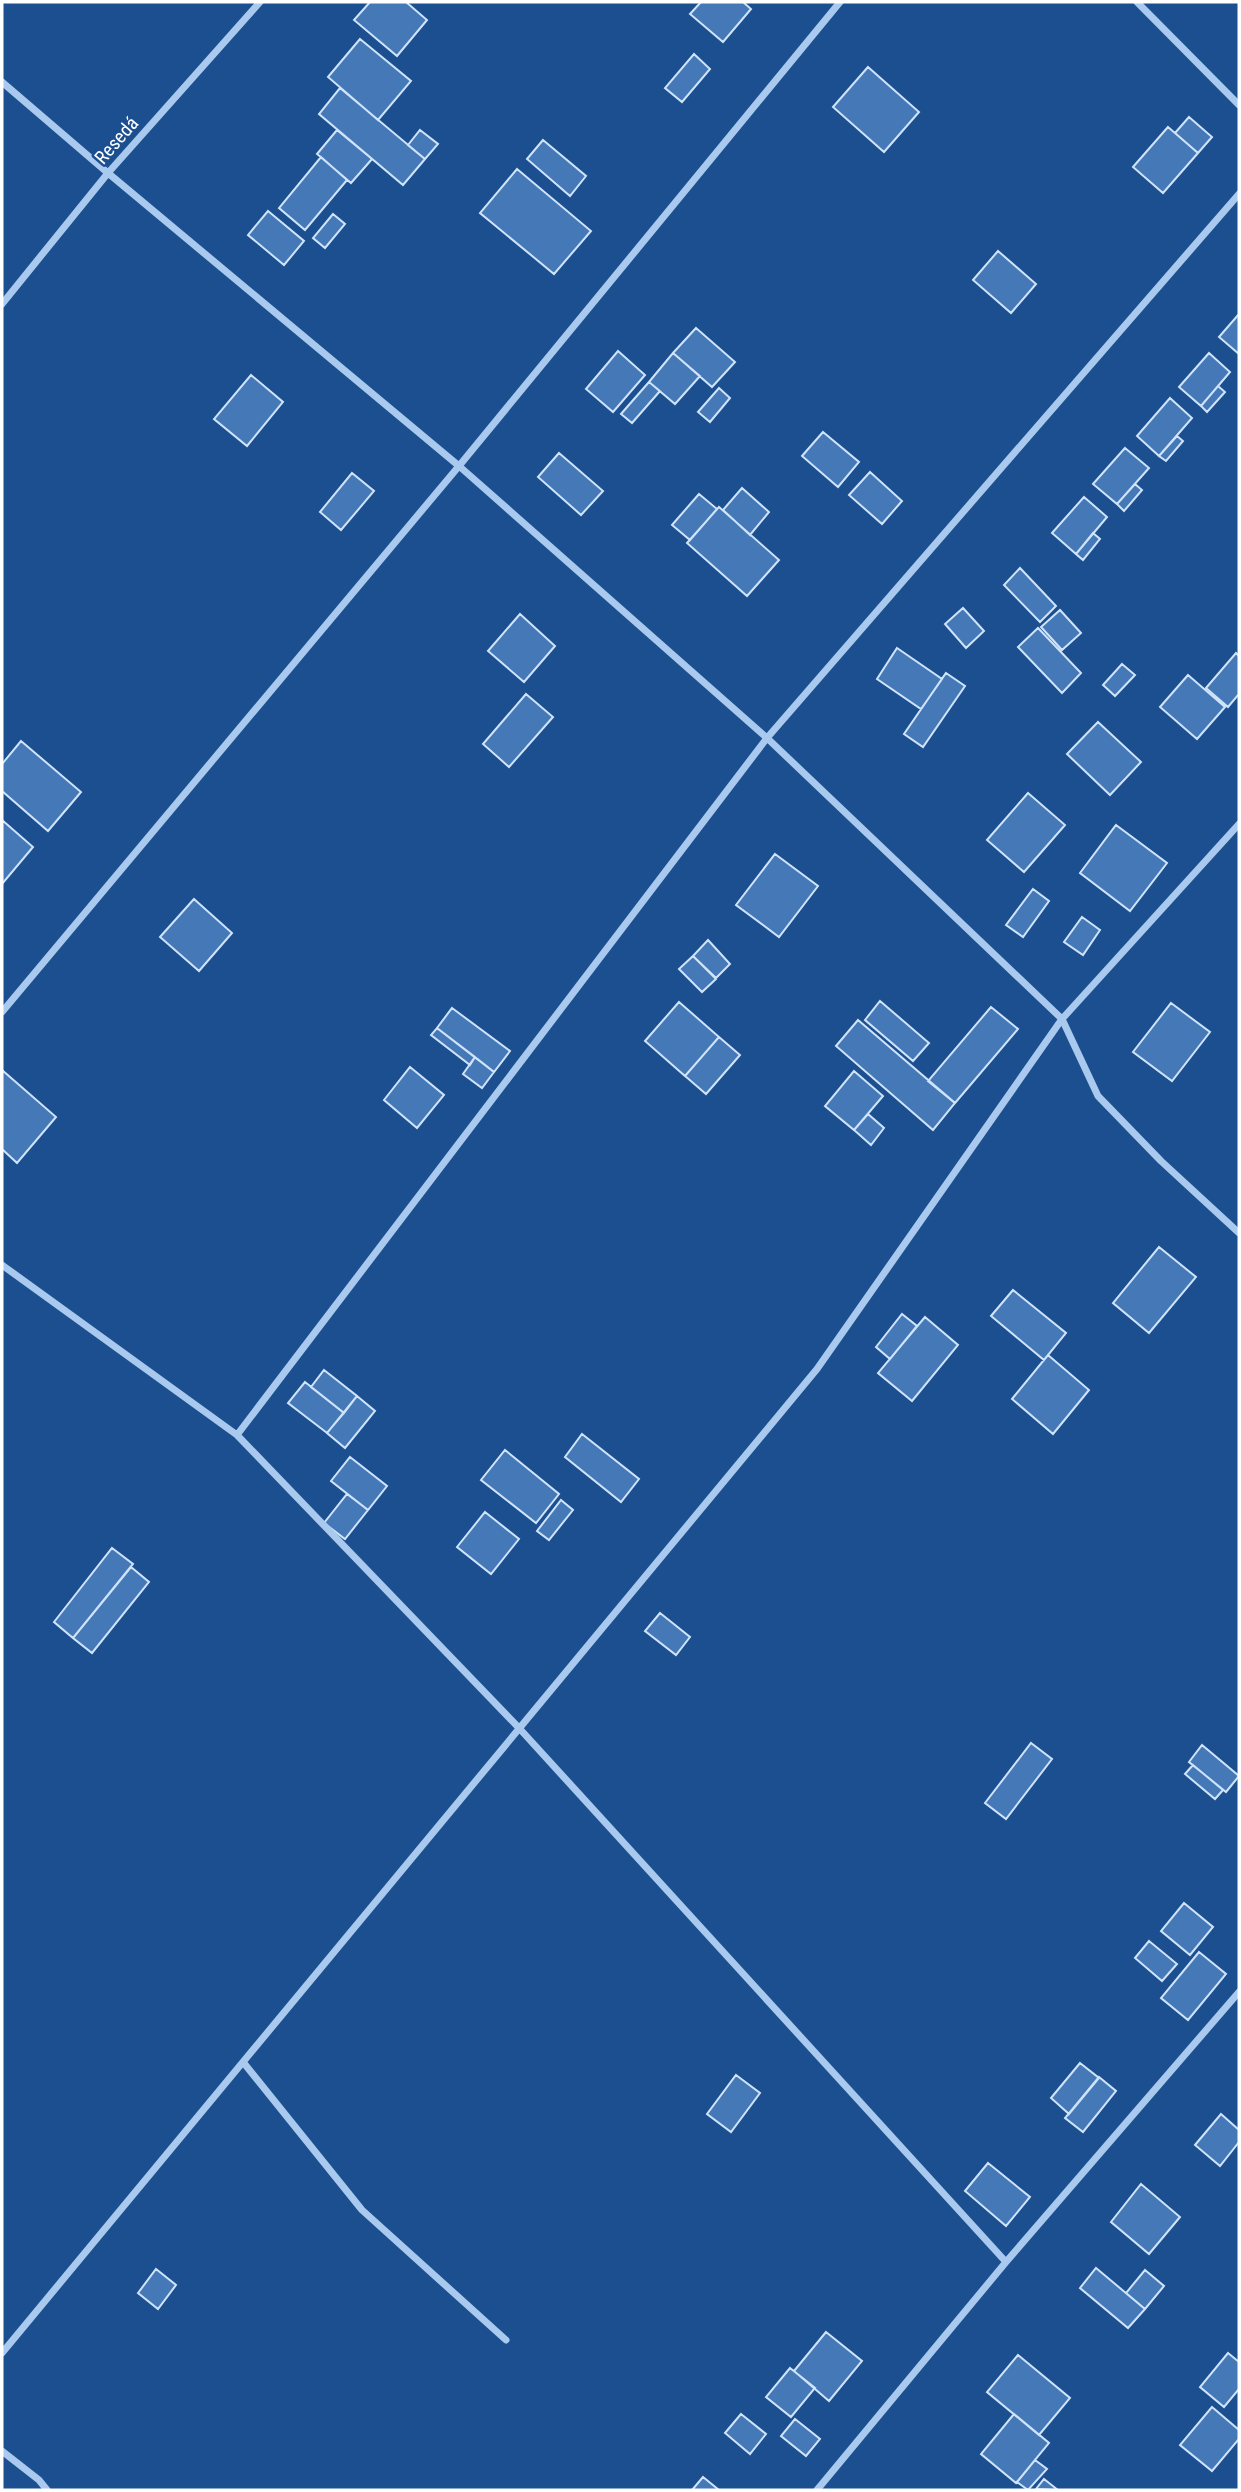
<svg xmlns="http://www.w3.org/2000/svg" width="1241" height="2492" font-family="'Roboto Condensed',sans-serif">
<style>
.building{fill:#4478b7;stroke:#cfe3fa;stroke-width:2}
.lines{fill:none;stroke-linecap:round;stroke-linejoin:round}
.street{stroke:#a9c9ee;stroke-width:7}
.labels{text-anchor:middle;stroke-width:5;stroke-linejoin:round;paint-order:stroke}
.street-label{font-size:19px;fill:#fff;stroke:#1b4f8f}
</style>
<rect width="100%" height="100%" fill="#1b4f8f"/>
<path class="building" d="M 370,2 L 406,2 L 427,20 L 397,56 L 354,20 Z
M 701,2 L 743,2 L 751,9 L 723,42 L 690,14 Z
M 360,39 L 411,81 L 378,120 L 328,77 Z
M 694,54 L 710,69 L 682,102 L 665,88 Z
M 868,67 L 919,112 L 884,152 L 833,107 Z
M 340,88 L 425,159 L 403,185 L 319,114 Z
M 1189,117 L 1212,137 L 1198,153 L 1175,133 Z
M 1168,127 L 1198,153 L 1163,193 L 1133,167 Z
M 337,130 L 372,159 L 351,183 L 317,154 Z
M 420,130 L 438,144 L 425,159 L 408,145 Z
M 543,140 L 586,176 L 570,196 L 527,159 Z
M 321,157 L 347,180 L 305,230 L 279,208 Z
M 517,169 L 591,231 L 554,274 L 480,213 Z
M 268,211 L 304,241 L 284,265 L 248,235 Z
M 333,214 L 345,224 L 325,248 L 313,238 Z
M 998,251 L 1036,284 L 1011,313 L 973,280 Z
M 1239,314 L 1239,354 L 1219,337 Z
M 696,328 L 735,362 L 712,387 L 673,353 Z
M 618,351 L 645,375 L 613,412 L 586,389 Z
M 673,353 L 700,376 L 675,404 L 649,382 Z
M 1209,353 L 1230,372 L 1201,406 L 1179,387 Z
M 251,375 L 283,402 L 247,446 L 214,419 Z
M 649,382 L 660,391 L 632,423 L 621,414 Z
M 1218,386 L 1225,392 L 1207,412 L 1201,406 Z
M 719,388 L 730,398 L 710,422 L 698,412 Z
M 1170,398 L 1192,418 L 1159,456 L 1137,436 Z
M 823,432 L 859,462 L 838,487 L 802,456 Z
M 1177,436 L 1183,441 L 1166,461 L 1159,456 Z
M 1125,448 L 1149,468 L 1117,504 L 1093,484 Z
M 559,453 L 603,491 L 581,515 L 538,477 Z
M 870,472 L 902,501 L 882,524 L 849,495 Z
M 352,473 L 374,491 L 341,530 L 320,512 Z
M 1135,484 L 1142,490 L 1124,511 L 1117,504 Z
M 742,488 L 769,512 L 750,535 L 723,510 Z
M 699,494 L 717,509 L 690,540 L 672,525 Z
M 1084,497 L 1107,517 L 1076,554 L 1052,533 Z
M 719,507 L 779,560 L 747,596 L 687,543 Z
M 1093,533 L 1100,539 L 1083,560 L 1076,554 Z
M 1020,568 L 1056,606 L 1040,622 L 1004,585 Z
M 963,608 L 984,631 L 966,648 L 945,624 Z
M 1060,610 L 1081,633 L 1062,650 L 1041,627 Z
M 520,614 L 555,646 L 524,682 L 488,651 Z
M 1038,628 L 1081,673 L 1062,693 L 1018,647 Z
M 897,648 L 942,679 L 921,709 L 877,679 Z
M 1236,653 L 1239,656 L 1239,694 L 1228,707 L 1206,688 Z
M 1122,664 L 1135,675 L 1115,696 L 1103,685 Z
M 946,673 L 965,686 L 923,747 L 904,734 Z
M 1188,675 L 1225,707 L 1197,739 L 1160,707 Z
M 526,694 L 553,717 L 509,767 L 483,744 Z
M 1098,722 L 1141,762 L 1110,795 L 1067,754 Z
M 21,741 L 81,792 L 48,831 L 2,791 L 2,764 Z
M 1028,793 L 1065,825 L 1024,872 L 987,840 Z
M 2,820 L 33,847 L 2,884 Z
M 1116,825 L 1167,863 L 1130,911 L 1080,873 Z
M 775,854 L 818,886 L 779,937 L 736,905 Z
M 1033,889 L 1049,901 L 1023,937 L 1006,925 Z
M 194,899 L 232,933 L 199,971 L 160,937 Z
M 1082,917 L 1100,930 L 1083,955 L 1064,942 Z
M 708,940 L 730,964 L 716,978 L 693,956 Z
M 693,956 L 716,979 L 702,992 L 679,969 Z
M 880,1001 L 929,1043 L 913,1061 L 865,1020 Z
M 679,1002 L 719,1037 L 685,1076 L 645,1041 Z
M 1171,1003 L 1210,1032 L 1172,1081 L 1133,1052 Z
M 991,1007 L 1018,1029 L 955,1103 L 928,1081 Z
M 452,1008 L 510,1051 L 494,1072 L 437,1028 Z
M 858,1020 L 955,1103 L 933,1130 L 836,1046 Z
M 437,1028 L 475,1057 L 470,1065 L 431,1035 Z
M 719,1037 L 740,1055 L 706,1094 L 685,1076 Z
M 475,1057 L 494,1072 L 482,1088 L 463,1074 Z
M 410,1067 L 444,1095 L 417,1128 L 384,1100 Z
M 2,1070 L 56,1117 L 17,1163 L 2,1149 Z
M 854,1071 L 883,1096 L 854,1130 L 825,1106 Z
M 868,1114 L 884,1128 L 871,1145 L 854,1130 Z
M 1159,1247 L 1196,1277 L 1149,1333 L 1113,1303 Z
M 1013,1290 L 1066,1333 L 1044,1360 L 991,1316 Z
M 902,1314 L 917,1326 L 890,1359 L 876,1347 Z
M 925,1317 L 958,1345 L 912,1401 L 878,1373 Z
M 1048,1355 L 1089,1390 L 1053,1434 L 1012,1399 Z
M 324,1370 L 357,1396 L 344,1413 L 311,1387 Z
M 305,1382 L 344,1413 L 327,1433 L 288,1403 Z
M 357,1396 L 375,1411 L 345,1448 L 327,1433 Z
M 582,1434 L 639,1479 L 621,1502 L 565,1457 Z
M 505,1450 L 559,1494 L 536,1523 L 481,1480 Z
M 350,1457 L 387,1486 L 368,1510 L 331,1481 Z
M 347,1494 L 368,1510 L 345,1539 L 324,1523 Z
M 561,1500 L 573,1510 L 549,1540 L 537,1531 Z
M 485,1512 L 519,1539 L 491,1574 L 457,1547 Z
M 112,1548 L 133,1564 L 73,1638 L 54,1622 Z
M 131,1567 L 149,1582 L 92,1653 L 73,1638 Z
M 660,1613 L 690,1637 L 676,1655 L 645,1631 Z
M 1031,1743 L 1052,1759 L 1006,1819 L 985,1803 Z
M 1202,1745 L 1239,1776 L 1226,1792 L 1189,1762 Z
M 1193,1765 L 1223,1790 L 1215,1799 L 1185,1774 Z
M 1184,1903 L 1213,1927 L 1190,1955 L 1161,1931 Z
M 1149,1941 L 1177,1964 L 1162,1981 L 1135,1958 Z
M 1199,1952 L 1226,1974 L 1188,2020 L 1161,1998 Z
M 1080,2063 L 1099,2078 L 1069,2114 L 1051,2098 Z
M 736,2075 L 760,2093 L 731,2132 L 707,2114 Z
M 1099,2077 L 1116,2091 L 1083,2132 L 1065,2118 Z
M 1221,2114 L 1239,2130 L 1239,2142 L 1220,2166 L 1195,2145 Z
M 988,2163 L 1030,2197 L 1006,2226 L 965,2191 Z
M 1141,2184 L 1180,2217 L 1149,2254 L 1111,2222 Z
M 1096,2268 L 1145,2309 L 1128,2328 L 1080,2288 Z
M 156,2269 L 176,2285 L 158,2309 L 138,2293 Z
M 1145,2270 L 1164,2286 L 1145,2309 L 1126,2293 Z
M 826,2332 L 862,2361 L 829,2401 L 794,2371 Z
M 1228,2353 L 1239,2362 L 1239,2389 L 1224,2407 L 1200,2387 Z
M 1018,2355 L 1070,2398 L 1039,2435 L 987,2392 Z
M 790,2368 L 815,2388 L 791,2417 L 766,2397 Z
M 1212,2407 L 1239,2430 L 1239,2439 L 1212,2471 L 1180,2445 Z
M 741,2414 L 766,2434 L 750,2454 L 725,2433 Z
M 1014,2414 L 1049,2443 L 1016,2483 L 981,2454 Z
M 795,2419 L 820,2439 L 806,2456 L 781,2436 Z
M 1035,2460 L 1047,2469 L 1028,2490 L 1017,2482 Z
M 703,2477 L 719,2490 L 692,2490 Z
M 1044,2479 L 1058,2490 L 1036,2489 Z"/>
<g class="lines">
<path class="street" d="M 1137,2 L 1239,105
M 2,82 L 108,173 L 459,466 L 767,738 L 1062,1019 L 1098,1096 L 1161,1161 L 1239,1233
M 2,304 L 108,173 L 260,2
M 2,1012 L 459,466 L 840,2
M 2,1265 L 237,1435 L 519,1728 L 1006,2262
M 237,1435 L 767,738 L 1239,194
M 243,2062 L 362,2210 L 506,2340
M 2,2353 L 817,1369 L 1062,1019 L 1239,824
M 2,2451 L 39,2480 L 47,2490
M 817,2490 L 1006,2262 L 1239,1992"/>
</g>
<g class="labels">
<g class="street-label">
<text transform="translate(116 140) rotate(-49)" y="7">Resedá</text>
</g>
</g>
<rect width="1241" height="2492" fill="none" stroke="#ffffff" stroke-width="7"/>
</svg>
